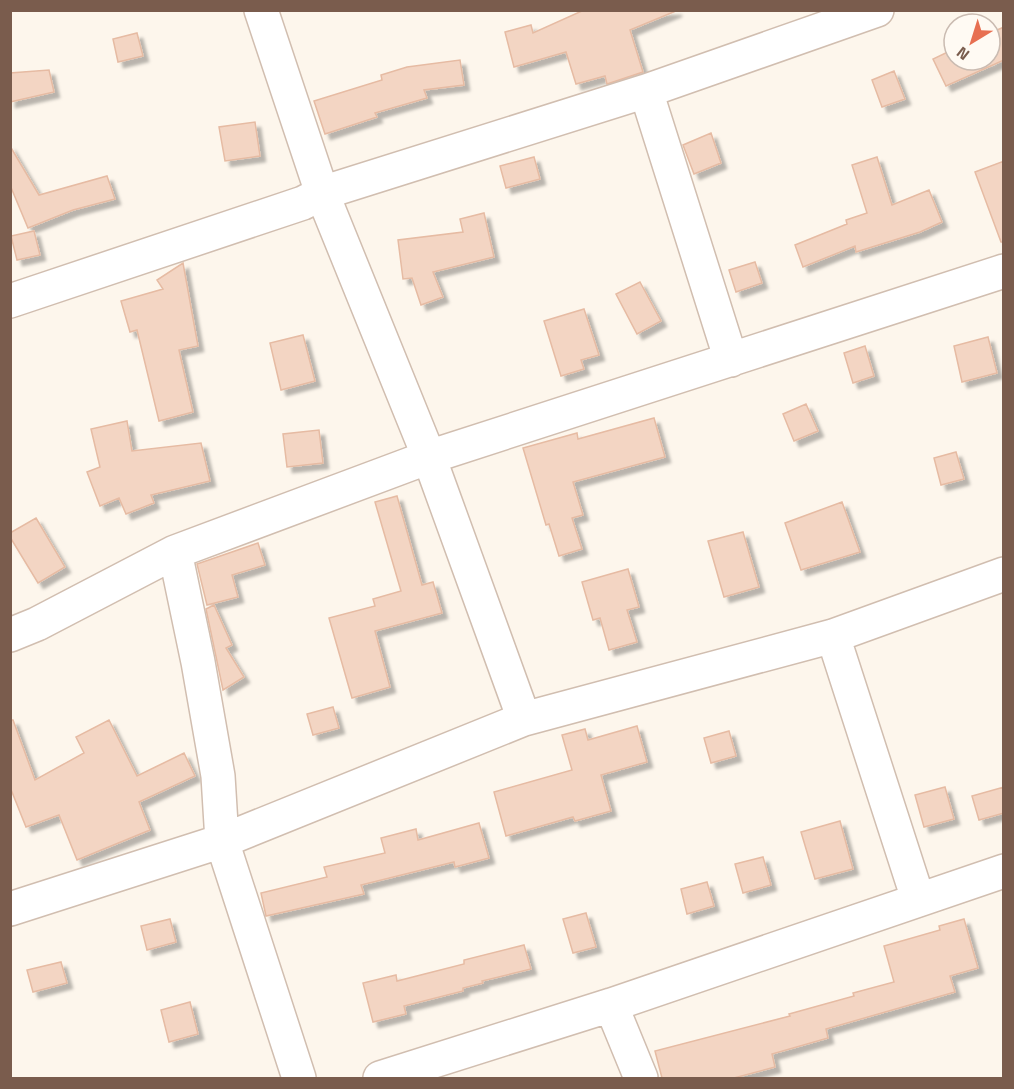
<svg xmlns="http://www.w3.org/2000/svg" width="1014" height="1089" font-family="'Titillium Web',sans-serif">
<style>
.building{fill:#f3d5c3;stroke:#e6bba3;stroke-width:1.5;filter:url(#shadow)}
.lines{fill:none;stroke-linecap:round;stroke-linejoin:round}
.minor-casing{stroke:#d1beb0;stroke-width:36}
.minor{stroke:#fff;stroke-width:33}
</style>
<defs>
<filter id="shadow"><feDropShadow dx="5.5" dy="5.5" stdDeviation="1.5" flood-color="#0004"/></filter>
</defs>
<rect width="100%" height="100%" fill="#fdf6ec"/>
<path class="building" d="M 584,10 L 676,10 L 676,11 L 630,30 L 643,72 L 607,84 L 605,76 L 576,84 L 566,52 L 514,67 L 505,32 L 531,25 L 533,33 Z
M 1004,27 L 1004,60 L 946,86 L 933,59 L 954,49 L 954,60 L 990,60 L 990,33 Z
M 137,33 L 143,56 L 118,62 L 113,39 Z
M 460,60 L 464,85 L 424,90 L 427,98 L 375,113 L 377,117 L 325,134 L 314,101 L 382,80 L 381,75 L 407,67 Z
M 49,70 L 54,92 L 10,102 L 10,73 Z
M 894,71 L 905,99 L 882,107 L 872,80 Z
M 255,122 L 260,156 L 225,161 L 219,127 Z
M 711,133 L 721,163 L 694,174 L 683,145 Z
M 10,146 L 39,195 L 107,176 L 115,199 L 73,210 L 28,228 L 10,185 Z
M 534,157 L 540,179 L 506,188 L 500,166 Z
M 877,157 L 892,205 L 929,190 L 942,222 L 920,232 L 856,252 L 855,246 L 803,267 L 795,245 L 847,224 L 846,220 L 867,213 L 852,165 Z
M 1004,161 L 1004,242 L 1001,242 L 975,172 Z
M 484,213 L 494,257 L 433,272 L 443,297 L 421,305 L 412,278 L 403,279 L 398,240 L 463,232 L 460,219 Z
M 34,231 L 40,255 L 17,260 L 11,236 Z
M 755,262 L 762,283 L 736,292 L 729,270 Z
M 183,263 L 198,346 L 179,350 L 193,412 L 159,421 L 137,330 L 130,332 L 121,301 L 163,289 L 157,280 Z
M 640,282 L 661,321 L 637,334 L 616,294 Z
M 584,309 L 599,355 L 581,360 L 584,369 L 561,376 L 544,321 Z
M 303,335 L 315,381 L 281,390 L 270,343 Z
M 988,337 L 997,373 L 962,382 L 954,346 Z
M 865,346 L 874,376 L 853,383 L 844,353 Z
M 806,404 L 818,431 L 794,441 L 783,414 Z
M 654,418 L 665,457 L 573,482 L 583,515 L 572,518 L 582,549 L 559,556 L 549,524 L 546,525 L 523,448 L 577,433 L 578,439 Z
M 127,421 L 132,451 L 201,443 L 210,481 L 151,495 L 154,503 L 126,514 L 119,498 L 100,506 L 87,472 L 100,467 L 91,429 Z
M 319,430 L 323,463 L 287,467 L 283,434 Z
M 956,452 L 964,479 L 941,485 L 934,458 Z
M 397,496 L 422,585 L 433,582 L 442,613 L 375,631 L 390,687 L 352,698 L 329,618 L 375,606 L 373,599 L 401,591 L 375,502 Z
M 842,502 L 860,552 L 801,570 L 785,523 Z
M 36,518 L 65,567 L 38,583 L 10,537 L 10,533 Z
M 743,532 L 759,587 L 724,597 L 708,541 Z
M 258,543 L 265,565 L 232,575 L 238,597 L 207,605 L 197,564 Z
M 628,569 L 639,607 L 627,610 L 637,642 L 609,650 L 600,618 L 593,620 L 582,582 Z
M 214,605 L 232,645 L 226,648 L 244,677 L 223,690 L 206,609 Z
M 333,707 L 339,728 L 313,735 L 307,714 Z
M 10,720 L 13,720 L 35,780 L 84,753 L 76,737 L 109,720 L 137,776 L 184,753 L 195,776 L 139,802 L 150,830 L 77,860 L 59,815 L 26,827 L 10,787 Z
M 637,726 L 647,762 L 601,775 L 611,811 L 575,821 L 573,817 L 506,836 L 494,792 L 572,770 L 562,735 L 585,729 L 588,740 Z
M 729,731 L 736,756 L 711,763 L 704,738 Z
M 945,787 L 954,819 L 924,827 L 915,795 Z
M 1004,787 L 1004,813 L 979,820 L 972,796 Z
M 840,821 L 853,869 L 815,879 L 801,832 Z
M 479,823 L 489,858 L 455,867 L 454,862 L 361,885 L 364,894 L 266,916 L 261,893 L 327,877 L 324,867 L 385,853 L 381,838 L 416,829 L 418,840 Z
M 763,857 L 771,885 L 743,893 L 735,864 Z
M 707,882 L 714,906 L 687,914 L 681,889 Z
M 586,913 L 596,947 L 573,953 L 563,919 Z
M 170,919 L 176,942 L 147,950 L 141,926 Z
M 964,919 L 978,968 L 950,976 L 955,992 L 826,1029 L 828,1038 L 772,1054 L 775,1067 L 734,1078 L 662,1078 L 655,1051 L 790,1016 L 789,1014 L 854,996 L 853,993 L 894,982 L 884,946 L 940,930 L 939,926 Z
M 524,945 L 531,969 L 482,981 L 483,983 L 463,988 L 463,991 L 404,1006 L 406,1014 L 373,1022 L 363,983 L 396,975 L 397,981 L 464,964 L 464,960 Z
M 61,962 L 67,983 L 33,992 L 27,970 Z
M 190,1002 L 198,1034 L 169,1042 L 161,1010 Z"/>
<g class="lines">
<defs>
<path id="minor" d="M 261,10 L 322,193 L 429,457 L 524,719
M 646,91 L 731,360
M 10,301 L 303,203 L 322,193 L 646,91 L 877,10
M 175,552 L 198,662 L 218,776 L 222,841 L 299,1078
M 10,635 L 37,624 L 175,552 L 429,457 L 1004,271
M 833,636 L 918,899
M 10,909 L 222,841 L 524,719 L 833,636 L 1004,574
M 611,1005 L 641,1078
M 380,1078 L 611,1005 L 1004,871"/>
</defs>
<use href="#minor" class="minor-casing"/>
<use href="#minor" class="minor"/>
</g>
<rect width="1014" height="1089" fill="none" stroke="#7a5c4d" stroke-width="24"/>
<g transform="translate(972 42) rotate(218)"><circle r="28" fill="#fffaf3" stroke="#cabbb1" stroke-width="1.5"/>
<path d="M0-4.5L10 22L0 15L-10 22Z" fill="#e76f51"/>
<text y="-9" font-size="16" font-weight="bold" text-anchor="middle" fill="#7a5c4d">N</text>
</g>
</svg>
